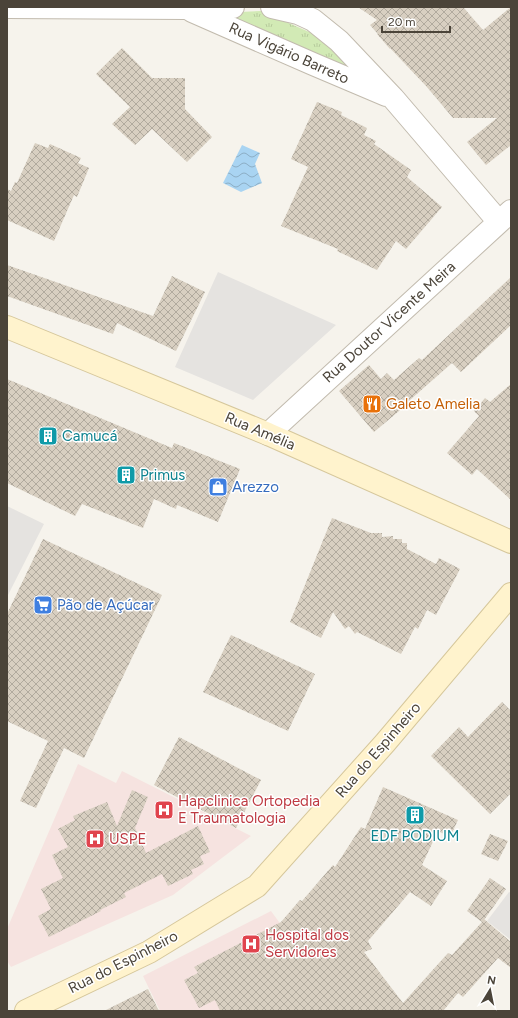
<svg xmlns="http://www.w3.org/2000/svg" width="518" height="1018" font-family="Figtree,sans-serif">
<style>
.medical{fill:#f6e3e0}
.grass{fill:url(#grass-tufts)}
.parking{fill:#e5e3e0}
.water{fill:url(#water-waves)}
.building{fill:url(#building-cross-hatch)}
.lines{fill:none;stroke-linecap:round;stroke-linejoin:round}
.street-casing{stroke:#c2bbae;stroke-width:24}
.secondary-casing{stroke:#d6c79b;stroke-width:24}
.street{stroke:#fff;stroke-width:22}
.secondary{stroke:#fff3cd;stroke-width:22}
.labels{text-anchor:middle;stroke-width:3;stroke-linejoin:round;paint-order:stroke}
.street-label{font-size:15px;fill:#4b4439;stroke:#fff}
.food-label{font-size:15px;fill:#c56008;stroke:#fff;text-anchor:start}
.culture-label{font-size:15px;fill:#0d838f;stroke:#fff;text-anchor:start}
.shop-label{font-size:15px;fill:#366cbe;stroke:#fff;text-anchor:start}
.health-label{font-size:15px;fill:#be3a42;stroke:#fff;text-anchor:start}
</style>
<defs>
<pattern id="grass-tufts" width="24" height="20" patternUnits="userSpaceOnUse"><rect width="24" height="20" fill="#d2eab5"/><path d="M3 7l-1-3M5 7V3M7 7l1-3M15 17l-1-3M17 17v-4M19 17l1-3" fill="none" stroke="#b6ca9c"/></pattern>
<pattern id="water-waves" width="16" height="10" patternUnits="userSpaceOnUse"><rect width="16" height="10" fill="#a9d4f2"/><path d="M0 5q4-4 8 0t8 0" fill="none" stroke="#8caec5"/></pattern>
<pattern id="building-cross-hatch" width="8" height="8" patternUnits="userSpaceOnUse"><rect width="8" height="8" fill="#d8cfc1"/><path d="M0 0l8 8M0 8l8-8" fill="none" stroke="#b1aa9e"/></pattern>
</defs>
<rect width="100%" height="100%" fill="#f6f3ec"/>
<path class="medical" d="M 78,764 L 116,783 L 122,771 L 251,836 L 173,895 L 11,967 L 7,961 L 7,929 Z
M 271,911 L 344,1011 L 160,1011 L 143,976 Z"/>
<path class="grass" d="M 261,11 L 330,41 L 383,92 L 194,14 Z"/>
<path class="parking" d="M 218,272 L 336,325 L 253,400 L 175,367 Z
M 7,506 L 44,524 L 7,597 Z
M 509,892 L 511,893 L 511,940 L 487,921 Z"/>
<path class="water" d="M 242,145 L 260,153 L 255,164 L 262,183 L 241,192 L 223,183 Z"/>
<path class="building" d="M 358,7 L 463,7 L 483,30 L 511,7 L 511,145 L 486,165 L 467,142 L 497,118 L 453,118 L 426,86 L 390,48 L 390,49 L 377,34 L 378,34 L 370,25 L 377,20 Z
M 122,48 L 152,78 L 185,78 L 185,109 L 212,137 L 187,162 L 152,129 L 135,145 L 112,124 L 130,107 L 96,74 Z
M 317,102 L 342,112 L 341,115 L 367,128 L 364,135 L 376,141 L 374,144 L 411,170 L 407,177 L 442,207 L 406,249 L 396,241 L 377,270 L 337,251 L 338,249 L 281,226 L 308,167 L 291,159 Z
M 35,143 L 48,148 L 50,144 L 81,158 L 78,163 L 89,168 L 77,197 L 74,195 L 54,241 L 7,220 L 7,189 L 11,191 L 15,182 L 17,183 Z
M 7,265 L 153,316 L 172,276 L 205,292 L 176,351 L 117,323 L 113,334 L 7,296 Z
M 511,277 L 511,325 L 461,372 L 452,363 L 410,400 L 411,401 L 374,432 L 339,391 L 369,365 L 381,379 L 387,373 L 394,380 L 419,358 L 422,360 Z
M 7,379 L 172,448 L 174,443 L 240,469 L 218,522 L 177,505 L 176,509 L 154,499 L 143,528 L 82,504 L 75,516 L 7,483 Z
M 511,384 L 511,500 L 477,469 L 472,475 L 447,453 L 479,416 L 474,411 L 485,398 L 490,402 Z
M 332,518 L 371,533 L 382,533 L 382,537 L 393,536 L 393,539 L 402,539 L 402,543 L 407,543 L 407,549 L 436,564 L 439,558 L 460,569 L 436,615 L 427,610 L 418,629 L 415,627 L 401,654 L 357,632 L 355,634 L 349,626 L 345,629 L 333,612 L 321,638 L 290,622 Z
M 43,539 L 162,595 L 84,758 L 64,748 L 36,808 L 20,801 L 48,741 L 7,721 L 7,614 Z
M 231,635 L 315,674 L 288,731 L 203,692 Z
M 502,702 L 511,711 L 511,793 L 490,814 L 431,756 L 459,727 L 468,737 Z
M 179,737 L 261,780 L 236,828 L 154,785 Z
M 383,787 L 458,820 L 450,837 L 438,831 L 422,865 L 447,881 L 431,906 L 410,892 L 368,941 L 372,949 L 364,952 L 403,1003 L 448,953 L 452,955 L 482,922 L 467,911 L 490,878 L 506,889 L 484,920 L 484,919 L 511,942 L 511,968 L 498,958 L 463,997 L 458,993 L 443,1011 L 220,1011 L 215,1000 L 199,1008 L 184,980 L 198,973 L 194,967 L 281,922 L 300,900 L 302,901 L 333,865 L 335,867 L 361,827 L 365,829 Z
M 132,790 L 148,797 L 135,828 L 146,853 L 198,826 L 210,852 L 200,856 L 204,864 L 191,870 L 193,874 L 168,886 L 162,874 L 124,893 L 126,897 L 100,910 L 101,911 L 49,937 L 38,916 L 51,909 L 41,889 L 63,878 L 52,855 L 68,847 L 58,829 L 75,820 L 73,816 L 107,802 L 117,826 Z
M 490,834 L 508,841 L 498,861 L 481,854 Z
M 148,989 L 159,1011 L 104,1011 Z"/>
<g class="lines">
<defs>
<path id="street" d="M 7,7 L 186,8 L 233,7
M 272,7 L 298,13 L 313,20 L 339,41 L 393,98 L 499,222
M 192,11 L 313,64 L 386,95
M 268,434 L 511,211"/>
<path id="secondary" d="M 7,327 L 268,434 L 511,542
M 26,1011 L 149,952 L 257,886 L 385,743 L 511,594"/>
</defs>
<use href="#street" class="street-casing"/>
<use href="#secondary" class="secondary-casing"/>
<use href="#street" class="street"/>
<use href="#secondary" class="secondary"/>
</g>
<defs>
<symbol id="restaurant-square" viewBox="-11 -11 22 22"><rect x="-9" y="-9" width="18" height="18" rx="4" fill="#e8710a" stroke="#fff"/><path d="M-5-6h1v4h1v-4h1v4h1v-4h1v5L-1.5 .5V6h-2V.5L-5-1ZM5-6V6H3V1.5H1.5Q1.5-4 5-6Z" fill="#fff"/></symbol>
<symbol id="building-square" viewBox="-11 -11 22 22"><rect x="-9" y="-9" width="18" height="18" rx="4" fill="#0f9aa8" stroke="#fff"/><path d="M-4-6H4V6H1V3H-1V6H-4ZM-2.5-4.3h1.7v1.8h-1.7ZM.8-4.3h1.7v1.8H.8ZM-2.5-1h1.7V.8h-1.7ZM.8-1h1.7V.8H.8Z" fill="#fff"/></symbol>
<symbol id="shop-square" viewBox="-11 -11 22 22"><rect x="-9" y="-9" width="18" height="18" rx="4" fill="#3f7fe0" stroke="#fff"/><path d="M-5-2.5h2.3a2.7 3.5 0 0 1 5.4 0H5L5.5 6h-11ZM-1.5-2.5h3a1.5 2.3 0 0 0-3 0Z" fill="#fff"/></symbol>
<symbol id="supermarket-square" viewBox="-11 -11 22 22"><rect x="-9" y="-9" width="18" height="18" rx="4" fill="#3f7fe0" stroke="#fff"/><path d="M-6-5.5h2.5l.6 2H6L4.5 2H-2.5L-4.4-4H-6ZM-1.5 3.2a1.3 1.3 0 1 0 .1 0ZM3 3.2a1.3 1.3 0 1 0 .1 0Z" fill="#fff"/></symbol>
<symbol id="hospital-square" viewBox="-11 -11 22 22"><rect x="-9" y="-9" width="18" height="18" rx="4" fill="#e0444e" stroke="#fff"/><path d="M-5-5h3v3.5h4V-5h3V5h-3V1.5h-4V5h-3Z" fill="#fff"/></symbol>
</defs>
<g fill-rule="evenodd">
<use href="#restaurant-square" x="361" y="393" width="22" height="22"/>
<use href="#building-square" x="37" y="425" width="22" height="22"/>
<use href="#building-square" x="115" y="464" width="22" height="22"/>
<use href="#shop-square" x="207" y="476" width="22" height="22"/>
<use href="#supermarket-square" x="32" y="594" width="22" height="22"/>
<use href="#hospital-square" x="153" y="799" width="22" height="22"/>
<use href="#building-square" x="404" y="804" width="22" height="22"/>
<use href="#hospital-square" x="84" y="828" width="22" height="22"/>
<use href="#hospital-square" x="240" y="933" width="22" height="22"/>
</g>
<g class="labels">
<g class="street-label">
<text transform="translate(289 53) rotate(24)" y="5">Rua Vigário Barreto</text>
<text transform="translate(389 322) rotate(-42)" y="5">Rua Doutor Vicente Meira</text>
<text transform="translate(260 431) rotate(23)" y="5">Rua Amélia</text>
<text transform="translate(378 750) rotate(-49)" y="5">Rua do Espinheiro</text>
<text transform="translate(123 962) rotate(-27)" y="5">Rua do Espinheiro</text>
</g>
<g class="food-label">
<text x="386" y="409">Galeto Amelia</text>
</g>
<g class="culture-label">
<text x="62" y="441">Camucá</text>
<text x="140" y="480">Primus</text>
<text x="415" y="841" text-anchor="middle">EDF PODIUM</text>
</g>
<g class="shop-label">
<text x="232" y="492">Arezzo</text>
<text x="57" y="610">Pão de Açúcar</text>
</g>
<g class="health-label">
<text x="178" y="806">Hapclinica Ortopedia<tspan x="178" dy="17">E Traumatologia</tspan></text>
<text x="109" y="844">USPE</text>
<text x="265" y="940">Hospital dos<tspan x="265" dy="17">Servidores</tspan></text>
</g>
</g>
<rect width="518" height="1018" fill="none" stroke="#4b4439" stroke-width="16"/>
<g transform="translate(490 990) rotate(10)" stroke="#ffffff" stroke-width="3" paint-order="stroke">
<path d="M0-3L7 15L0 10L-7 15Z" fill="#4b4439"/>
<text y="-6" font-size="11" font-weight="bold" text-anchor="middle" fill="#4b4439">N</text>
</g>
<path d="M382 26v6h68v-6" fill="none" stroke="#4b4439" stroke-width="2"/>
<text x="388" y="26" font-size="12" fill="#4b4439" stroke="#ffffff" stroke-width="3" paint-order="stroke">20 m</text>
</svg>
